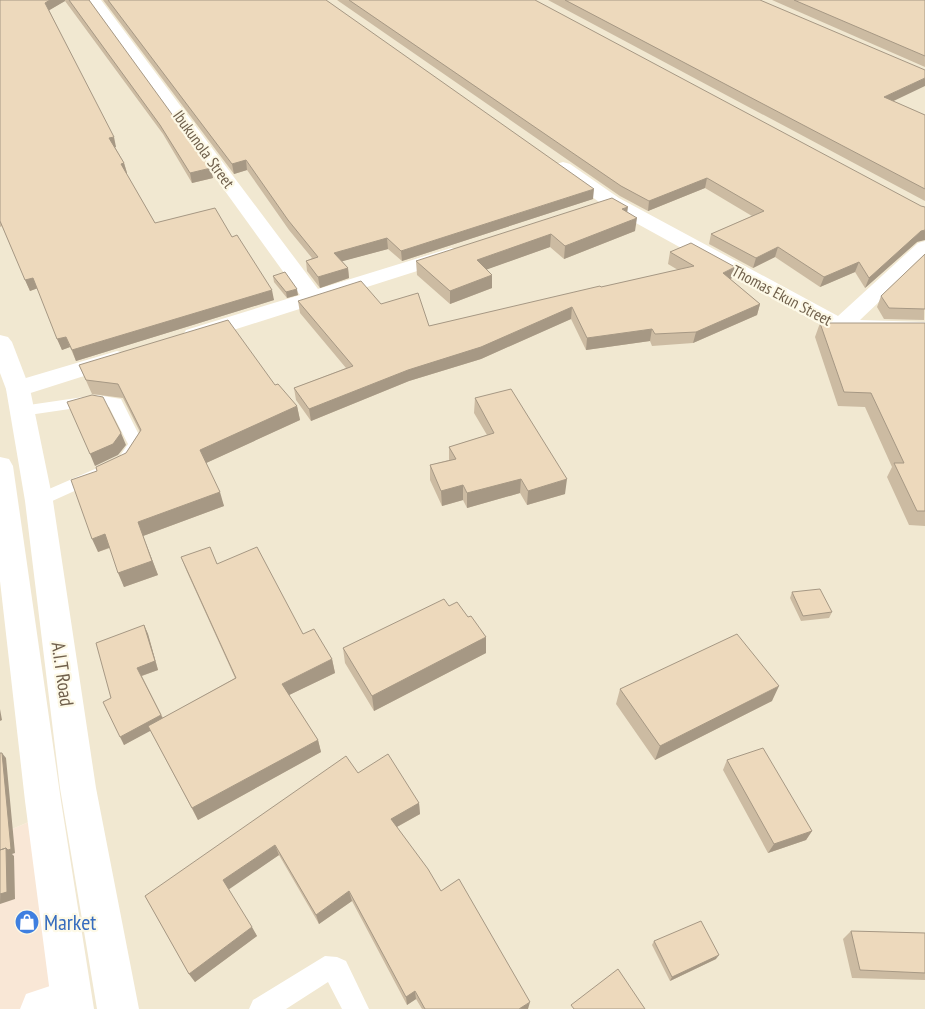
<svg xmlns="http://www.w3.org/2000/svg" width="925" height="1009" font-family="'PT Sans Narrow',sans-serif">
<style>
.residential{fill:#f1e8d1}
.commercial{fill:#f9e7d6}
.lines{fill:none;stroke-linecap:round;stroke-linejoin:round}
.lane{fill:#fff;fill-rule:evenodd}
.street{fill:#fff;fill-rule:evenodd}
.secondary{fill:#fff;fill-rule:evenodd}
.wall{fill:#ccbba2}
.shaded-wall{fill:#a69884}
.building{fill:#edd9bc;stroke:#a69884}
.labels{text-anchor:middle;stroke-width:4.5;stroke-linejoin:round;paint-order:stroke}
.far-street-label{font-size:16px;fill:#6f5f4b;stroke:#fdf9e7}
.street-label{font-size:19px;fill:#6f5f4b;stroke:#fdf9e7}
.near-shop-label{font-size:22px;fill:#366cbe;stroke:#fdf9e7;text-anchor:start}
</style>
<rect width="100%" height="100%" fill="#faf5e2"/>
<path class="residential" d="M 0,0 L 925,0 L 925,1009 L 58,1009 L 50,813 L 0,834 Z"/>
<path class="commercial" d="M 51,813 L 58,1009 L 0,1009 L 0,834 Z"/>
<g class="lines">
<path class="lane" d="M 97,395 L 121,399 L 144,445 C 138,455 132,468 119,464 L 117,460 L 128,444 L 109,407 L 97,405 L 22,416 L 16,415 L 14,411 L 16,407 L 22,406 Z
M 95,469 L 101,471 L 103,475 L 101,479 L 39,507 L 33,506 L 30,501 L 33,496 Z
M 325,956 L 337,957 L 346,961 L 369,1009 L 342,1009 L 328,982 L 286,1009 L 249,1009 L 253,1000 Z"/>
<path class="street" d="M 87,0 L 101,0 L 318,289 L 451,248 L 458,250 L 461,254 L 458,258 L 323,301 L 322,304 L 312,305 L 202,340 L 194,342 L 186,340 L 183,335 L 186,330 L 300,295 Z
M 563,162 L 570,164 L 619,198 L 838,316 L 918,243 L 925,241 L 925,258 L 860,320 L 925,322 L 925,336 L 840,333 L 832,331 L 605,206 L 556,172 L 554,168 L 556,164 Z
M 117,351 L 125,353 L 129,358 L 125,363 L 18,397 L 9,395 L 6,389 L 9,383 Z
M 71,979 L 85,985 L 91,999 L 87,1009 L 20,1009 L 26,994 Z"/>
<path class="secondary" d="M 0,335 L 8,337 L 12,342 L 30,389 L 53,501 L 96,788 L 139,1009 L 97,1009 L 60,788 L 25,501 L 6,389 L 0,373 Z
M 0,457 L 9,459 L 13,466 L 61,801 L 94,1009 L 52,1009 L 25,801 L 0,581 Z"/>
</g>
<path class="wall" d="M 0,0 L 89,0 L 213,178 L 192,183 L 163,134 L 65,1 L 49,10 L 116,147 L 115,147 L 124,163 L 127,173 L 126,173 L 155,223 L 232,237 L 274,300 L 76,361 L 70,347 L 62,350 L 38,288 L 30,291 L 2,226 L 0,227 Z
M 103,0 L 326,0 L 593,199 L 402,261 L 388,249 L 342,261 L 348,268 L 349,278 L 320,288 L 307,271 L 306,261 L 312,258 L 289,230 L 247,170 L 234,174 Z
M 337,0 L 535,0 L 917,242 L 865,288 L 855,272 L 820,287 L 775,257 L 753,268 L 709,244 L 711,234 L 752,216 L 705,188 L 648,211 L 620,196 Z
M 548,0 L 760,0 L 893,101 L 925,115 L 925,201 Z
M 772,0 L 925,0 L 925,67 Z
M 627,212 L 635,231 L 564,259 L 550,247 L 487,269 L 492,288 L 450,304 L 417,275 L 416,261 Z
M 670,252 L 732,278 L 730,279 L 760,304 L 757,315 L 693,343 L 652,346 L 650,341 L 586,350 L 571,319 L 481,359 L 409,381 L 311,421 L 296,400 L 294,388 L 346,368 L 300,313 L 298,301 L 381,304 L 429,326 L 678,270 L 668,264 Z
M 925,254 L 924,320 L 884,319 L 877,307 L 881,296 Z
M 273,276 L 298,295 L 287,298 L 274,282 Z
M 820,323 L 925,323 L 925,526 L 909,525 L 887,477 L 892,467 L 865,407 L 838,406 L 815,337 Z
M 79,365 L 275,385 L 297,406 L 300,420 L 206,463 L 224,506 L 143,536 L 158,575 L 124,587 L 110,548 L 98,552 L 97,471 L 126,453 L 140,432 L 123,398 L 92,394 Z
M 475,398 L 565,494 L 527,505 L 520,493 L 467,508 L 463,500 L 442,506 L 430,480 L 430,465 L 449,460 L 449,447 L 487,435 L 474,413 Z
M 181,557 L 217,564 L 303,634 L 332,659 L 335,673 L 289,695 L 318,740 L 321,752 L 198,820 L 150,730 L 124,745 L 111,698 L 144,625 L 148,634 L 158,670 L 142,676 L 163,718 L 235,678 L 187,572 Z
M 792,592 L 832,612 L 829,618 L 801,621 L 790,598 Z
M 449,606 L 468,617 L 486,653 L 374,711 L 345,663 L 343,648 Z
M 620,689 L 772,701 L 655,760 L 616,704 Z
M 727,760 L 812,831 L 806,840 L 768,853 L 723,770 Z
M 358,773 L 419,803 L 420,814 L 397,827 L 441,891 L 528,1009 L 422,1009 L 416,999 L 407,1005 L 352,901 L 319,924 L 279,855 L 228,889 L 257,936 L 195,982 L 189,974 L 145,896 Z
M 851,931 L 925,933 L 925,980 L 852,978 L 843,939 Z
M 654,941 L 716,959 L 670,981 L 652,945 Z"/>
<path class="shaded-wall" d="M 50,0 L 65,0 L 65,1 L 48,11 L 45,3 Z
M 925,78 L 925,86 L 881,107 L 884,97 Z
M 114,137 L 116,147 L 112,148 L 109,138 Z
M 246,160 L 247,170 L 234,174 L 232,164 Z
M 124,163 L 127,173 L 124,174 L 121,164 Z
M 211,168 L 213,178 L 192,183 L 190,173 Z
M 707,178 L 705,188 L 648,211 L 649,201 Z
M 594,189 L 593,199 L 402,261 L 401,251 Z
M 628,207 L 626,220 L 622,209 Z
M 637,218 L 635,231 L 564,259 L 565,246 Z
M 925,230 L 925,240 L 917,242 L 865,288 L 869,278 L 921,231 Z
M 551,234 L 550,247 L 477,273 L 477,260 Z
M 387,238 L 388,249 L 336,263 L 334,253 Z
M 778,247 L 775,257 L 753,268 L 756,258 Z
M 859,262 L 855,272 L 820,287 L 824,277 Z
M 735,267 L 732,278 L 720,285 L 723,273 Z
M 348,268 L 349,278 L 320,288 L 318,277 Z
M 492,275 L 492,288 L 450,304 L 450,291 Z
M 33,278 L 38,288 L 30,291 L 25,280 Z
M 297,289 L 298,295 L 287,298 L 286,292 Z
M 272,290 L 274,300 L 76,361 L 72,350 Z
M 760,304 L 757,315 L 693,343 L 696,332 Z
M 572,307 L 571,319 L 481,359 L 409,381 L 311,421 L 309,409 L 408,370 Z
M 652,329 L 650,341 L 586,350 L 587,338 Z
M 66,337 L 70,347 L 62,350 L 57,339 Z
M 297,406 L 300,420 L 204,464 L 200,450 Z
M 121,433 L 126,445 L 118,455 L 95,466 L 90,454 Z
M 521,479 L 520,493 L 467,508 L 467,493 Z
M 567,479 L 565,494 L 527,505 L 528,491 Z
M 463,485 L 463,500 L 442,506 L 441,491 Z
M 220,492 L 224,506 L 143,536 L 158,575 L 124,587 L 118,573 L 138,522 Z
M 105,534 L 111,547 L 98,552 L 92,539 Z
M 144,625 L 148,634 L 158,670 L 141,676 L 137,668 Z
M 486,637 L 486,653 L 374,711 L 372,696 Z
M 332,659 L 335,673 L 285,697 L 282,684 Z
M 779,686 L 772,701 L 655,760 L 660,746 Z
M 0,709 L 2,720 L 0,721 Z
M 161,715 L 165,723 L 124,745 L 120,737 Z
M 318,740 L 321,752 L 198,820 L 192,808 Z
M 2,753 L 6,758 L 15,853 L 12,854 L 14,856 L 15,899 L 0,904 Z
M 419,803 L 420,814 L 393,829 L 391,819 Z
M 812,831 L 806,840 L 768,853 L 774,844 Z
M 275,845 L 279,855 L 228,890 L 223,880 Z
M 349,891 L 352,901 L 319,924 L 316,915 Z
M 252,927 L 257,936 L 195,982 L 189,974 Z
M 719,955 L 716,959 L 670,981 L 672,977 Z
M 415,991 L 416,999 L 407,1005 L 406,997 Z
M 530,1002 L 528,1009 L 519,1009 Z"/>
<path class="building" d="M 0,0 L 50,0 L 45,3 L 114,137 L 109,138 L 124,163 L 121,164 L 155,223 L 215,208 L 232,237 L 237,235 L 272,290 L 72,350 L 66,337 L 57,339 L 33,278 L 25,280 L 0,221 Z
M 69,0 L 89,0 L 211,168 L 190,173 L 160,125 Z
M 108,0 L 326,0 L 594,189 L 401,251 L 387,238 L 334,253 L 348,268 L 318,277 L 306,261 L 318,257 L 288,220 L 246,160 L 232,164 Z
M 349,0 L 535,0 L 921,206 L 925,207 L 925,230 L 921,231 L 869,278 L 859,262 L 824,277 L 778,247 L 756,258 L 711,234 L 764,211 L 707,178 L 649,201 L 621,186 Z
M 565,0 L 760,0 L 925,70 L 925,78 L 884,97 L 925,115 L 925,189 Z
M 794,0 L 925,0 L 925,56 Z
M 612,198 L 628,207 L 622,209 L 637,218 L 565,246 L 551,234 L 477,260 L 492,275 L 450,291 L 416,261 Z
M 691,243 L 735,267 L 723,273 L 760,304 L 696,332 L 655,334 L 652,329 L 587,338 L 572,307 L 481,347 L 408,370 L 309,409 L 294,388 L 353,366 L 298,301 L 361,281 L 381,304 L 418,293 L 429,326 L 600,286 L 601,287 L 694,266 L 670,252 Z
M 925,254 L 925,309 L 889,308 L 881,296 Z
M 285,272 L 297,289 L 286,292 L 273,276 Z
M 228,320 L 275,385 L 278,384 L 297,406 L 200,450 L 220,492 L 138,522 L 152,561 L 118,573 L 105,534 L 92,539 L 71,480 L 97,471 L 96,467 L 126,453 L 141,430 L 118,384 L 86,380 L 79,365 Z
M 820,323 L 925,323 L 925,511 L 917,511 L 894,463 L 904,463 L 871,393 L 844,392 Z
M 511,389 L 567,479 L 528,491 L 521,479 L 467,493 L 463,485 L 441,491 L 430,465 L 456,459 L 449,447 L 494,433 L 475,398 Z
M 92,395 L 103,397 L 121,433 L 113,444 L 90,454 L 67,402 Z
M 210,547 L 217,564 L 257,547 L 303,634 L 314,629 L 332,659 L 282,684 L 318,740 L 192,808 L 148,726 L 236,678 L 181,557 Z
M 820,589 L 832,612 L 803,616 L 792,592 Z
M 444,599 L 449,606 L 457,602 L 468,617 L 471,616 L 486,637 L 372,696 L 343,648 Z
M 144,625 L 155,661 L 137,668 L 161,715 L 120,737 L 103,702 L 111,698 L 96,643 Z
M 737,634 L 779,686 L 660,746 L 620,689 Z
M 763,748 L 812,831 L 774,844 L 727,760 Z
M 0,753 L 2,753 L 11,849 L 8,850 L 6,848 L 0,850 Z
M 388,754 L 419,803 L 391,819 L 428,869 L 441,891 L 459,879 L 530,1002 L 519,1009 L 425,1009 L 415,991 L 406,997 L 349,891 L 316,915 L 275,845 L 223,880 L 252,927 L 189,974 L 145,896 L 346,756 L 358,773 Z
M 6,848 L 7,892 L 0,894 L 0,850 Z
M 701,921 L 719,955 L 672,977 L 654,941 Z
M 851,931 L 925,933 L 925,973 L 860,970 Z
M 618,969 L 645,1009 L 574,1009 L 571,1005 Z"/>
<defs>
<symbol id="shop-disc" viewBox="-11 -11 22 22"><circle r="9.5" fill="#3f7fe0" stroke="#fdf9e7"/><path d="M-5-2.5h2.3a2.7 3.5 0 0 1 5.4 0H5L5.5 6h-11ZM-1.5-2.5h3a1.5 2.3 0 0 0-3 0Z" fill="#fff"/></symbol>
</defs>
<g fill-rule="evenodd">
<use href="#shop-disc" x="13" y="908" width="28" height="28"/>
</g>
<g class="labels">
<g class="far-street-label">
<text transform="translate(204 149) rotate(54)" y="6">Ibukunola Street</text>
<text transform="translate(782 295) rotate(28)" y="6">Thomas Ekun Street</text>
</g>
<g class="street-label">
<text transform="translate(63 674) rotate(82)" y="7">A.I.T Road</text>
</g>
<g class="near-shop-label">
<text x="44" y="930">Market</text>
</g>
</g>
</svg>
